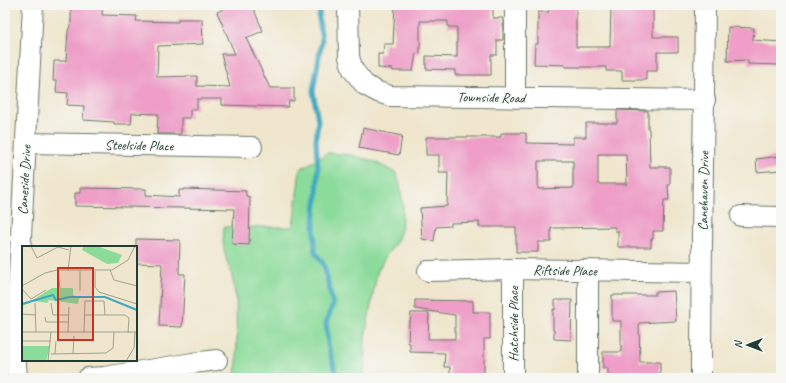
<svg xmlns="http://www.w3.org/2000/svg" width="786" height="383" font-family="Caveat,sans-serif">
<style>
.built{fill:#f6cfd6}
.green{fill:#8bdb9a;stroke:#558c67}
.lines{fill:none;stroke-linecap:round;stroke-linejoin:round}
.stream{stroke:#40a8c0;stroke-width:5}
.building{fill:#ee9ec7;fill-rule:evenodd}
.minor-casing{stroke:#68786a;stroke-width:22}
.minor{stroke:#fff;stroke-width:20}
.labels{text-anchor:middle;stroke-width:3;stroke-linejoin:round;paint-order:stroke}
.street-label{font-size:14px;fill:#1f3d34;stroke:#f6f6f2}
.inset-river{fill:none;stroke:#40a8c0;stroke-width:2}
.inset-road{fill:none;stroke:#9ca290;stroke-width:1}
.view{fill:#c8321e;fill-opacity:0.15;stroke:#c8321e;stroke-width:2}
.inset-edge{fill:none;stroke:#1f3d34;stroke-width:2}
</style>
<rect width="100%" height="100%" fill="#f6f6f2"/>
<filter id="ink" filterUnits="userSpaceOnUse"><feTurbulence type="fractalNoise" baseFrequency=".025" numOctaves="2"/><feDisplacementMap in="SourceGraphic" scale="8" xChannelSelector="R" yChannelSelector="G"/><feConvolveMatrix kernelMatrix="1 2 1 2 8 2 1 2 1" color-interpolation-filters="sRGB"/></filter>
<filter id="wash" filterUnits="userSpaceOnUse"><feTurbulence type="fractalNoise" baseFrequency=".012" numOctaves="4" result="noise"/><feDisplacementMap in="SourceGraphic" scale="16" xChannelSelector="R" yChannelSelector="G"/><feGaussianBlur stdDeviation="0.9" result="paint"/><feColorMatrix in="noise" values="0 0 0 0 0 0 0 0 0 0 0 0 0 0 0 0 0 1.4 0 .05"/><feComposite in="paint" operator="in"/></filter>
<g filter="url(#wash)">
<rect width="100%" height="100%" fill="#efe6cd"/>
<path class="built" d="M 5,5 L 9,5 L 5,87 Z"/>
<path class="green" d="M 328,153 L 351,155 L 373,161 L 396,173 L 400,184 L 403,207 L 401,230 L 397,241 L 384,259 L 377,273 L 365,337 L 364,378 L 234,378 L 237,362 L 236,299 L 232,276 L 225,255 L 223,242 L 224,227 L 293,227 L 300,169 Z"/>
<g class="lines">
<path class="stream" d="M 320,5 L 319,19 L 322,40 L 313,91 L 318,121 L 316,140 L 318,167 L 317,196 L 314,221 L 315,252 L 324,265 L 333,305 L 326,322 L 328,345 L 337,378"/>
</g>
<g id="blocks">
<path class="building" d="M 71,5 L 103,5 L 102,15 L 137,16 L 136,21 L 178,22 L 178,19 L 202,19 L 203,44 L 158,46 L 157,77 L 197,76 L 197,86 L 230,87 L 221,54 L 235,54 L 217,12 L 233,5 L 252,5 L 263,31 L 246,38 L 270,88 L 294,88 L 294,101 L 289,101 L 288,107 L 252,106 L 222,105 L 222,99 L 197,99 L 197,109 L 190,109 L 190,118 L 181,118 L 181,134 L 157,134 L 158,114 L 132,113 L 131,124 L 114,124 L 114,122 L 83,120 L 84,106 L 67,105 L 68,93 L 56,92 L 57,81 L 53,81 L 54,61 L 66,61 L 68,31 L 71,23 Z
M 395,5 L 493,5 L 493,18 L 503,18 L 503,40 L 497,40 L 497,55 L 491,55 L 491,75 L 455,75 L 455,70 L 426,69 L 426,56 L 457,57 L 457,27 L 448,27 L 448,21 L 420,21 L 420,54 L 416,53 L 413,71 L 393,71 L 393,69 L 378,68 L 378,54 L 383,54 L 384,44 L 393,44 Z
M 549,5 L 576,5 L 576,47 L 610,47 L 611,5 L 653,5 L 653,37 L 678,37 L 678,52 L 657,52 L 657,71 L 646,71 L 646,80 L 622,80 L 622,71 L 606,71 L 606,67 L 565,67 L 565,65 L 534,64 L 535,44 L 538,44 L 538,12 L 549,12 Z
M 728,27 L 754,28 L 753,40 L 781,42 L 781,65 L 748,64 L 748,60 L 727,61 Z
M 617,110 L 648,111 L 648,129 L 649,129 L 650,167 L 670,167 L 670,185 L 668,185 L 669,200 L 664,200 L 663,231 L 653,231 L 653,239 L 651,239 L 651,247 L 618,247 L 618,231 L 615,231 L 615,227 L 551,228 L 551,242 L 538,242 L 538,252 L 516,252 L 516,227 L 479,227 L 479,222 L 451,223 L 451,226 L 436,227 L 434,241 L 422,239 L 420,208 L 447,206 L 448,173 L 439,173 L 439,155 L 426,155 L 426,137 L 501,137 L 501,133 L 526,133 L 526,143 L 573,144 L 573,137 L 586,137 L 586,123 L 617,123 ZM 598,154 L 626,154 L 627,184 L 598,184 ZM 538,161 L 573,161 L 573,188 L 538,189 Z
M 363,128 L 402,136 L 399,155 L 359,148 Z
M 781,156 L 781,170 L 757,172 L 756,159 Z
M 80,188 L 146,189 L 146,195 L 179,197 L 179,190 L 184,190 L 184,189 L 246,191 L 246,196 L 250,197 L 249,245 L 232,244 L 234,209 L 75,206 L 75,193 L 80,193 Z
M 136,239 L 180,240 L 179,274 L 185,274 L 182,327 L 159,326 L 162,264 L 136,263 Z
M 674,291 L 676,321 L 639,323 L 640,362 L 660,362 L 660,378 L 608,378 L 608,368 L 603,368 L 603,352 L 621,352 L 621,321 L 612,321 L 612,295 L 655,295 L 655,292 Z
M 415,300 L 473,301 L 473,312 L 490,312 L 490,339 L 484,339 L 484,377 L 450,378 L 450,367 L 444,367 L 445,353 L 410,352 L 410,343 L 408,343 L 409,322 L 410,322 L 411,313 L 429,313 L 428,339 L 455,339 L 455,315 L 415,309 Z
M 555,300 L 572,300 L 571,340 L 554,339 L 554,330 L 553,330 L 553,309 L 555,310 Z"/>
</g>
</g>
<g filter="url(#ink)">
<use href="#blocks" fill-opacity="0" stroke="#68786a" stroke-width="1"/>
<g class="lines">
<defs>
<path id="minor" d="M 348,5 L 349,57 L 353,70 L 365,85 L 378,92 L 390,96 L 705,100
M 515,5 L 515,98
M 26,143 L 252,147
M 741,216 L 781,217
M 428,271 L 513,269 L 701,272
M 17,378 L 15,352 L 33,5
M 88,378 L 104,377 L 193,363 L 217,360
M 513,378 L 513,269
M 588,378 L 588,270
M 701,378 C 701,254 704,129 705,5"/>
</defs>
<use href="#minor" class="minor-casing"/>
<use href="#minor" class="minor"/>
</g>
</g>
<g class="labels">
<g class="street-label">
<text transform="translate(491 97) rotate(1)" y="5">Townside Road</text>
<text transform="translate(139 145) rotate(1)" y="5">Steelside Place</text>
<text transform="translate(24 180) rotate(-87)" y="5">Caneside Drive</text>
<text transform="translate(703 191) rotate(-89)" y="5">Canehaven Drive</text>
<text transform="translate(565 270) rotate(1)" y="5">Riftside Place</text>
<text transform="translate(513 324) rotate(-90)" y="5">Hatchside Place</text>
</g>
</g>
<g transform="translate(22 246)">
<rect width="115" height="115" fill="#efe6cd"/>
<path d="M 62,0 L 75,0 L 100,9 L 96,17 L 85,18 L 60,4 ZM 30,42 L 51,42 L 51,49 L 57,52 L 56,58 L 27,54 L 25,57 L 13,55 L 0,60 L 0,57 L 6,57 ZM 0,100 L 28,100 L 24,115 L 0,115 Z" fill="#8bdb9a"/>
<path class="inset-river" d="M 0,58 L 31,49 L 34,54 L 48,51 L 83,51 L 115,64"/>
<path class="inset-road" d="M 9,0 L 15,12 L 36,1 L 47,4M 36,24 L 38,42M 46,24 L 49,0M 88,24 L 92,34 L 115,40M 73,25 L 73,41 L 77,46 L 115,58M 0,40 L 23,27 L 35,24 L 90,24 L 106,14 L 113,0M 0,43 L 9,53 L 24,44M 58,45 L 58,24M 13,57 L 14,86M 29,57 L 31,69 L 47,69M 0,68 L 13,69M 62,69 L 103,69 L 107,72 L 106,87M 23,71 L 24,76 L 47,76M 0,86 L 115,86M 46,86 L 47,61M 62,86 L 63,55 L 82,55 L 83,69M 0,95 L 29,95M 29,108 L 84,107 L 91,102 L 92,86M 33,108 L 34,95M 51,108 L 52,90M 26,115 L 29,86M 104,115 L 112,102 L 113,86"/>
<path class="view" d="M 36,22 L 71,22 L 71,94 L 36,94 Z"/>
<rect width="115" height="115" class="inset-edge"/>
</g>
<rect width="786" height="383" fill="none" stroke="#f6f6f2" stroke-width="20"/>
<g transform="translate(748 345) rotate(270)" stroke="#f6f6f2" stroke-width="3" paint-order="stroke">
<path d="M0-3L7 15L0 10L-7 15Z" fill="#1f3d34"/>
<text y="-6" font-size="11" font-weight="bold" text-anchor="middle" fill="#1f3d34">N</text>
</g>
</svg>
